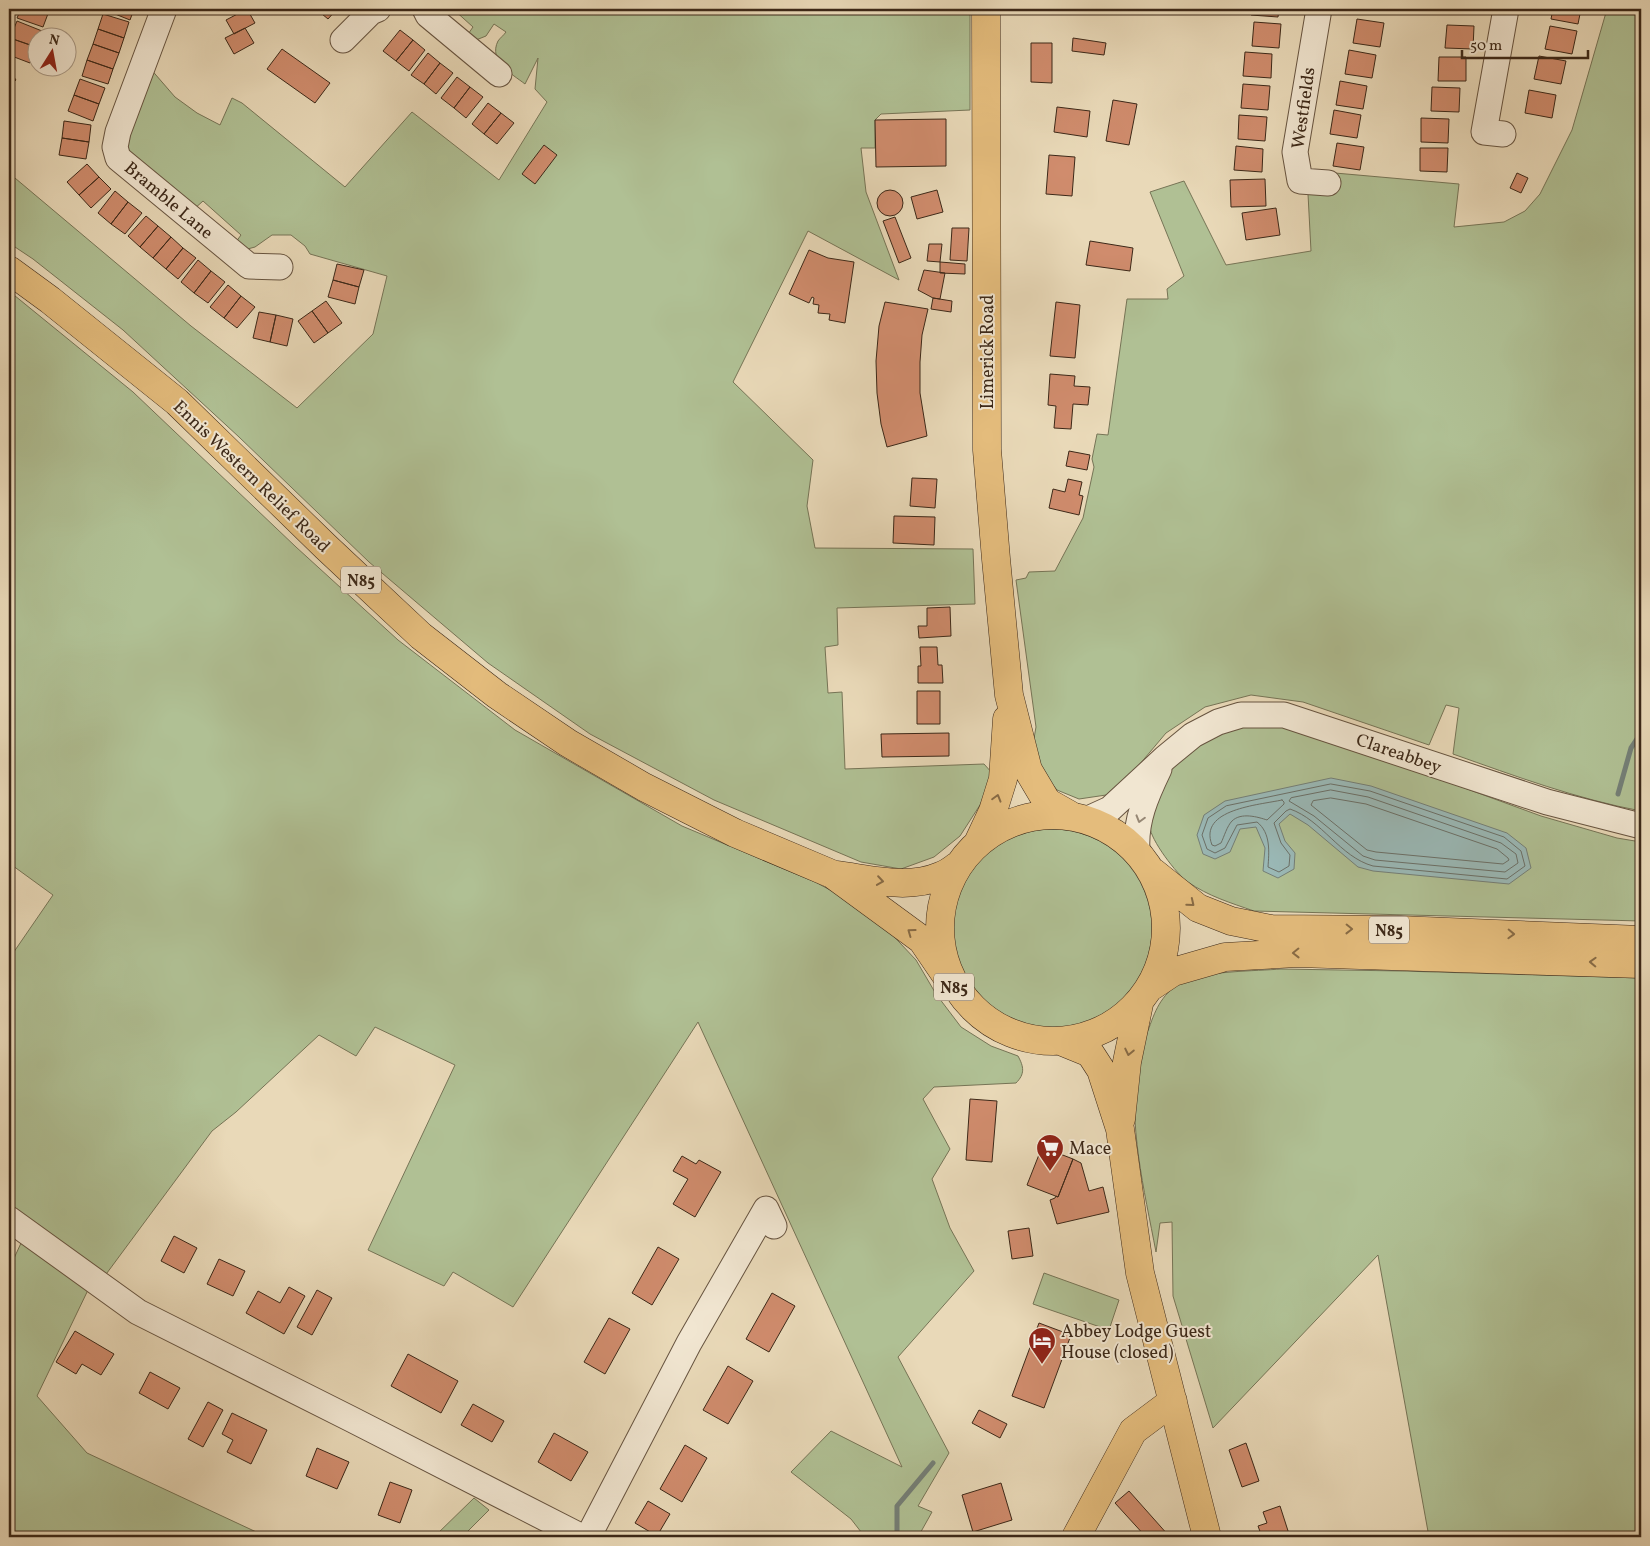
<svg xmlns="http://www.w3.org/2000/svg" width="1650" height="1546" font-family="Vollkorn,serif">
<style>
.green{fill:#b0c094;stroke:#767456}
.water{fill:#9ab9b7;stroke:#747f77}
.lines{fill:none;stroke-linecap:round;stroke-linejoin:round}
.shore{stroke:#6b7068;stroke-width:1}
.stream{stroke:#747f77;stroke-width:5}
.building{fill:#d08c6d;stroke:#3c2818}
.minor-casing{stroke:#675440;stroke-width:27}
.major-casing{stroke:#3c2818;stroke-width:29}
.minor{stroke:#f1e6d1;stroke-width:25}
.major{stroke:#e4bc7c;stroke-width:28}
.oneway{stroke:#886b45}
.oneway2{stroke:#968774}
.labels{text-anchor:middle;stroke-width:4;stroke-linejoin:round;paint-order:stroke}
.shield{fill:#f1e6d1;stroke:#726150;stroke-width:1}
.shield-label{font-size:16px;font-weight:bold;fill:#3c2818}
.street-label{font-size:18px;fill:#3c2818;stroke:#f1e6d1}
.poi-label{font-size:18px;fill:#3c2818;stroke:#f1e6d1;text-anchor:start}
</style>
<rect width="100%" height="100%" fill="#e9d9b8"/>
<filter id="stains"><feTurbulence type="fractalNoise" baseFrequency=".004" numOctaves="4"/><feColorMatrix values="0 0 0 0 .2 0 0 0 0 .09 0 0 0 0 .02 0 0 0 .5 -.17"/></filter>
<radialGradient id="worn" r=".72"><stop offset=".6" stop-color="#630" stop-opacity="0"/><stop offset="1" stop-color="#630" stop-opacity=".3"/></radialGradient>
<path class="green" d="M 453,9 L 970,9 L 970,110 L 881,114 L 875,120 L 875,148 L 861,148 L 866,192 L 899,280 L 808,231 L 733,382 L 813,460 L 807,506 L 815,548 L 973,549 L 975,604 L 837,608 L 838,645 L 825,647 L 828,693 L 842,692 L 845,769 L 984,764 L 993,774 L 980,805 L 960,836 L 934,857 L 901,869 L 861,862 L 714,800 L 590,734 L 488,663 L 369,562 L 239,437 L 123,330 L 33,259 L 9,243 L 9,173 L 191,326 L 297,408 L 373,334 L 387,276 L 310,254 L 305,246 L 291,235 L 272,235 L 255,247 L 240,251 L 233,246 L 241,235 L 203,201 L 193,210 L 129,155 L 124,142 L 149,67 L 175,97 L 197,113 L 220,125 L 232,98 L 242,103 L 345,187 L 412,112 L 499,180 L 547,102 L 535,89 L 538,58 L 525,84 C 512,74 488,61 498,41 C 500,38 504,35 506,32 L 494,24 L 486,36 L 476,40 L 466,37 L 473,27 Z
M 1607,9 L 1641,9 L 1641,811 C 1577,799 1515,776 1453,754 L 1459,708 L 1446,705 L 1429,745 L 1303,702 L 1251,695 L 1205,707 L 1166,733 L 1134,771 L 1106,795 L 1079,799 L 1057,790 L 1042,772 L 1033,744 L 1036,727 L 1016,580 L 1026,578 L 1029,572 L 1055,571 L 1083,518 L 1094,467 L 1092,459 L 1097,434 L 1108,435 L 1127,299 L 1168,299 L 1167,289 L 1184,276 L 1150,192 L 1184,181 L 1226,265 L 1311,251 L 1308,194 L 1331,194 L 1335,173 L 1459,184 L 1454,227 L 1504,222 L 1525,211 L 1540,194 L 1572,130 Z
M 9,291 L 133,392 L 296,547 L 398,640 L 515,730 L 682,826 L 815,882 L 851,901 L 884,926 L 916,960 L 936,994 L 961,1027 L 991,1046 L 1018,1056 C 1024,1067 1025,1074 1016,1083 L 934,1087 L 923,1099 L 950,1149 L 932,1179 L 950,1228 L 974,1271 L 898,1357 L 949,1453 L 918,1506 L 932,1512 L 918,1537 L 865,1537 L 851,1519 L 791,1472 L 831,1431 L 902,1467 L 698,1022 L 513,1307 L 453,1272 L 444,1286 L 368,1250 L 455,1065 L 375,1027 L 356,1056 L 319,1035 L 236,1112 L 212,1131 L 104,1277 L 9,1209 L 9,959 L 53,895 L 9,863 Z
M 1255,723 L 1290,727 L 1317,734 L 1541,816 L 1617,838 L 1641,842 L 1641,921 L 1254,911 C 1231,903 1208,896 1188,882 C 1177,875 1150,839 1150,827 C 1151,796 1170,764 1195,746 C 1212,734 1235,729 1255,723 Z
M952 929a100 100 0 1 1 200 0a100 100 0 1 1-200 0Z
M 1281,969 L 1401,971 L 1641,978 L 1641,1537 L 1429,1537 L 1378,1255 L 1213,1428 L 1173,1296 L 1172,1222 L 1160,1223 L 1156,1252 C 1144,1189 1128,1125 1137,1060 C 1139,1050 1145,1038 1149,1028 C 1156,1008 1163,992 1184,981 C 1204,971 1257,971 1281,969 Z
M 22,1241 L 88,1290 L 37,1396 L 87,1453 L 267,1537 L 9,1537 L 9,1269 Z
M 1044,1273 L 1119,1300 L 1109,1330 L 1033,1304 Z
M 474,1498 L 489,1510 L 462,1537 L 434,1537 Z"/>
<path class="water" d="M 1331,778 L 1371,786 L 1507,833 L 1526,848 L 1531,868 L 1509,884 L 1373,871 L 1358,867 L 1308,825 L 1290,814 L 1279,824 L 1285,841 L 1295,853 L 1294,869 L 1278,878 L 1263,871 L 1265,848 L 1256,827 L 1240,829 L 1230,852 L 1215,859 L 1203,854 L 1197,835 L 1204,815 L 1225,801 Z"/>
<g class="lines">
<path class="shore" d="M 1331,784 L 1370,791 L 1504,837 L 1521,851 L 1525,866 L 1507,879 L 1373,866 C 1340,857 1322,820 1290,809 L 1286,811 L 1274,823 L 1281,843 L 1290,855 L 1289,866 L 1279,872 L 1268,867 C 1269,852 1271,833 1257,822 L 1237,825 L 1225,848 L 1215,853 L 1207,849 L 1202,835 L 1208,818 L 1226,806 Z
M 1331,790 L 1368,797 L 1501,843 L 1516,854 L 1518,863 L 1505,872 L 1375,860 L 1363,856 L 1314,816 L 1289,801 L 1291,798 Z
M 1331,798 L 1366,804 L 1497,849 L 1508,858 L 1509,860 L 1503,864 L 1376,852 L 1367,850 L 1311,805 L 1313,801 Z
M 1282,800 L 1284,802 L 1284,804 L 1267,820 C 1258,817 1241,812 1232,821 C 1227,826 1224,837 1221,843 L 1215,846 L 1212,845 C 1198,809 1259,805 1282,800 Z"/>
<path class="stream" d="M 1618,794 L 1631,748 L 1641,733
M 897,1537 L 897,1506 L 933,1463"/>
</g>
<path class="building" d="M 21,9 L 43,9 L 49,11 L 43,27 L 17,18 Z
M 105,9 L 134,9 L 130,20 L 105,10 Z
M 234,9 L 246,9 L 237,14 Z
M 247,9 L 255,23 L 234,34 L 226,20 Z
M 316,9 L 337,9 L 328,19 Z
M 1251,9 L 1279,9 L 1278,17 L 1251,15 Z
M 1553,9 L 1581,9 L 1578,24 L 1551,19 Z
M 103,14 L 129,22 L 124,38 L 98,29 Z
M 1357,19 L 1384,23 L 1380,47 L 1353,43 Z
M 17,21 L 42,31 L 40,38 L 38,38 L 36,47 L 10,38 Z
M 1254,22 L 1281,24 L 1279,48 L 1252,46 Z
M 1447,25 L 1474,26 L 1473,49 L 1445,48 Z
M 1550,26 L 1577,31 L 1572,54 L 1545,49 Z
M 245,28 L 254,43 L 234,54 L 225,38 Z
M 98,29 L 124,38 L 119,53 L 93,44 Z
M 400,30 L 413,40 L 396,61 L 383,51 Z
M 10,38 L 36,47 L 30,63 L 9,55 Z
M 1073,38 L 1106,43 L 1104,55 L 1072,51 Z
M 413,40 L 425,50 L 409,71 L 396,61 Z
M 1031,43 L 1052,43 L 1052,83 L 1031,82 Z
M 93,44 L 119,53 L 113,69 L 87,60 Z
M 282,49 L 330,83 L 315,103 L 267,69 Z
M 1349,50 L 1376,55 L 1372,78 L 1345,74 Z
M 1245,52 L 1272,54 L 1271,78 L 1243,76 Z
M 428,53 L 440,63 L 424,84 L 411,75 Z
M 1539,56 L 1566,61 L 1561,84 L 1534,79 Z
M 1439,57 L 1466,57 L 1466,81 L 1438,81 Z
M 87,60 L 113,69 L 108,84 L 82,76 Z
M 440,63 L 453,73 L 436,94 L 424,84 Z
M 9,70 L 16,80 L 9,86 Z
M 457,77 L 470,87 L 454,108 L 441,98 Z
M 80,79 L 105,88 L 99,104 L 74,95 Z
M 1340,81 L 1367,86 L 1363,109 L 1336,105 Z
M 1243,84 L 1270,86 L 1268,110 L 1241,108 Z
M 470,87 L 483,97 L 466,118 L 454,108 Z
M 1432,87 L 1460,88 L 1459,112 L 1431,111 Z
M 1529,90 L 1556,95 L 1552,118 L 1525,113 Z
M 74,95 L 99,104 L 93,121 L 68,111 Z
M 1113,100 L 1137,104 L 1129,145 L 1106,141 Z
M 488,103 L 501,113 L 484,134 L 472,124 Z
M 1057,107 L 1090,111 L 1087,137 L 1054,132 Z
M 1334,110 L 1361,115 L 1357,138 L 1330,134 Z
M 501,113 L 514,123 L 497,144 L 484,134 Z
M 1239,115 L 1267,117 L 1265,141 L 1238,139 Z
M 1421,118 L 1449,119 L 1448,143 L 1421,142 Z
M 946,119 L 946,166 L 876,167 L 875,120 Z
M 64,121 L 91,125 L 89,142 L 62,138 Z
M 62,138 L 89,142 L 86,159 L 59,155 Z
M 1337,143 L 1364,147 L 1360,170 L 1333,166 Z
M 544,145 L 557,155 L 535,184 L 522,174 Z
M 1236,146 L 1263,149 L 1262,172 L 1234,170 Z
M 1420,148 L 1448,148 L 1447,172 L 1420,171 Z
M 1049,155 L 1075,157 L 1072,196 L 1046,194 Z
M 87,164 L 99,177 L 79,195 L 67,182 Z
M 1517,173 L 1528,178 L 1521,193 L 1510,188 Z
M 99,177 L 111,189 L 91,208 L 79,195 Z
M 1265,179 L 1266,206 L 1231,207 L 1230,180 Z
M877 203a13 13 0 1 1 26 0a13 13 0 1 1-26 0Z
M 937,190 L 943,212 L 917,219 L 911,197 Z
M 115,191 L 128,202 L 111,224 L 98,213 Z
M 128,202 L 142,213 L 125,234 L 111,224 Z
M 1276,208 L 1280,235 L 1246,240 L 1242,213 Z
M 146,216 L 158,226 L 140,247 L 128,236 Z
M 895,217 L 911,258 L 899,263 L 883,221 Z
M 158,226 L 171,237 L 153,258 L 140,247 Z
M 952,228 L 969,228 L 967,261 L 950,260 Z
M 171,237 L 183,248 L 166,269 L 153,258 Z
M 1090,241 L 1133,248 L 1130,271 L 1086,265 Z
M 929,244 L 942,244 L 940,262 L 927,261 Z
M 183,248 L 196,258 L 178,279 L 166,269 Z
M 809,250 L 828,258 L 854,262 L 845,323 L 829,320 L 830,314 L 818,313 L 819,305 L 813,304 L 814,298 L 812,297 L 809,303 L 789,294 Z
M 198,260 L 211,271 L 194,293 L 181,282 Z
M 940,262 L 965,264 L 965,274 L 940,273 Z
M 337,264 L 364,270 L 359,287 L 333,280 Z
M 924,270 L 945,273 L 940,299 L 933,298 L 918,290 Z
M 211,271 L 225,282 L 208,303 L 194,293 Z
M 333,280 L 359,287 L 355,304 L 328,297 Z
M 228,285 L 241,296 L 224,318 L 210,307 Z
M 241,296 L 255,307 L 237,328 L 224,318 Z
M 933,298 L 952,301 L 951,312 L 931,309 Z
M 326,301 L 342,323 L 328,333 L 312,311 Z
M 885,302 L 928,309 L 922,335 L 920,362 L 920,393 L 927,436 L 887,447 L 881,424 L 877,393 L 876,361 L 879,326 Z
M 1056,302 L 1080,305 L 1075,358 L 1050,356 Z
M 312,311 L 328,333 L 314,343 L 298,321 Z
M 259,312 L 276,315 L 270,342 L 253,338 Z
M 276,315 L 293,319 L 287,346 L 270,342 Z
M 1050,374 L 1075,376 L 1074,386 L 1090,387 L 1088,405 L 1073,404 L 1071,429 L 1054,428 L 1056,406 L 1048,405 Z
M 1069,451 L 1090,455 L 1087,470 L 1066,466 Z
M 912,478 L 937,479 L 935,508 L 910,506 Z
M 1068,479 L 1082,482 L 1079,495 L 1083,496 L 1079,515 L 1049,508 L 1053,489 L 1065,492 Z
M 894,516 L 935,517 L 934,545 L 893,543 Z
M 950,607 L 951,636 L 919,638 L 918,626 L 927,626 L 927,608 Z
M 920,647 L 937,647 L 938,665 L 942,665 L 943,683 L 918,683 L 918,666 L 921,666 Z
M 917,691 L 940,691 L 940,724 L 917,724 Z
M 949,733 L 949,756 L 882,757 L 881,734 Z
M 970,1099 L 997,1101 L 992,1162 L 966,1160 Z
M 1042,1147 L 1073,1159 L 1058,1197 L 1027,1185 Z
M 682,1156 L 696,1164 L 699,1160 L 721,1172 L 695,1217 L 673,1204 L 688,1179 L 673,1171 Z
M 1073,1159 L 1081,1163 L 1089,1191 L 1103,1187 L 1109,1212 L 1057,1224 L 1050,1200 L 1055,1198 L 1056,1196 L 1058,1197 Z
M 1029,1228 L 1033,1256 L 1012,1259 L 1008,1231 Z
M 174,1236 L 197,1248 L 184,1273 L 161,1261 Z
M 658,1247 L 679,1259 L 652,1305 L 632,1293 Z
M 219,1259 L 245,1271 L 233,1296 L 207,1284 Z
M 289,1287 L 305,1296 L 284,1334 L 246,1313 L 258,1291 L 280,1303 Z
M 317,1290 L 332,1298 L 312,1335 L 297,1327 Z
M 772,1293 L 795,1306 L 769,1352 L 746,1339 Z
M 609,1318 L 630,1329 L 605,1374 L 584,1362 Z
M 1039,1323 L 1071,1335 L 1044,1408 L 1012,1396 Z
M 75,1331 L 114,1354 L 101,1375 L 82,1364 L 76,1374 L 56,1362 Z
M 408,1354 L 458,1381 L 441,1413 L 391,1386 Z
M 728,1366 L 753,1381 L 728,1424 L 703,1410 Z
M 150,1372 L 180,1388 L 168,1409 L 139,1393 Z
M 208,1402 L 223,1410 L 203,1447 L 188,1439 Z
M 473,1404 L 504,1421 L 492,1442 L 461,1425 Z
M 979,1410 L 1007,1424 L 1000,1438 L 972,1423 Z
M 232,1413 L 267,1430 L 251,1464 L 227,1452 L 233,1440 L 222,1434 Z
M 554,1433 L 588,1452 L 571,1481 L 538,1462 Z
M 1246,1443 L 1259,1481 L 1242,1487 L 1229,1450 Z
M 685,1445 L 707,1458 L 682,1502 L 660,1489 Z
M 317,1448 L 349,1462 L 337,1489 L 306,1476 Z
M 390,1482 L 412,1490 L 400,1523 L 378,1515 Z
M 1001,1483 L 1012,1520 L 973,1532 L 962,1495 Z
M 1129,1491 L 1169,1536 L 1168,1537 L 1146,1537 L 1115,1503 Z
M 648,1501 L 670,1514 L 657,1536 L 635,1523 Z
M 1280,1506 L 1290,1537 L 1262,1537 L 1258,1526 L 1267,1523 L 1263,1512 Z"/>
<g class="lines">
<defs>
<path id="minor" d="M 164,9 L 118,132 L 115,147 L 118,158 L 249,266 L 280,267
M 425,9 L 428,15 L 499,74
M 1319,9 L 1295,152 L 1300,181 L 1328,183
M 343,40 L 371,12 L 378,9
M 1503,134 L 1484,132 L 1506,9
M 1088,819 L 1110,809 L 1165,758 L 1193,735 L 1218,722 L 1241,715 L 1284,715 L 1547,802 L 1641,826
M 1137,850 C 1135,821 1146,796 1159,769
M 9,1219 L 138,1312 L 351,1419 L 582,1537
M 588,1537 L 689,1343 L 766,1209 L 774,1226"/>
<path id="major" d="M 986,9 L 987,450 L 996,559 L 1009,695 L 1028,770 L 1047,802 L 1070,815
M 9,270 L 50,300 L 177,402 L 326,547 L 421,636 L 497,695 L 568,743 L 644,787 L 735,833 L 832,874 L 922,940 L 952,984
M940 928a113 113 0 1 1 226 0a113 113 0 1 1-226 0Z
M 978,843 L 993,811 L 1003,779 L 1007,719
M 1153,872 L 1198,908 L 1231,921 L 1271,929 L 1400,930 L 1641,940
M 836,875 C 869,879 908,890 940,876 C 946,874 952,870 957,866
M 1152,986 L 1173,972 L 1225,957 L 1297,953 L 1641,964
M 1063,1042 L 1090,1053 L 1101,1070 L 1120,1129 L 1140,1273 L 1207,1537
M 1121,1119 L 1127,1062 L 1139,1004
M 1076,1537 L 1133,1431 L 1173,1401"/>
</defs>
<use href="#minor" class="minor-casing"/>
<use href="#major" class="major-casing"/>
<use href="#minor" class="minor"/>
<use href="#major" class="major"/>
</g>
<defs><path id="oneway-chevron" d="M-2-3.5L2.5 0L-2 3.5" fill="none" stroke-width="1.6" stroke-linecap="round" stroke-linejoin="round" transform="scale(1.25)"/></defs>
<g class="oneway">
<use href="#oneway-chevron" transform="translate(997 798) rotate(-74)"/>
<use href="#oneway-chevron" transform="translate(880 881) rotate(8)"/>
<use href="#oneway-chevron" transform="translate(1191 903) rotate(39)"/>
<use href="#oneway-chevron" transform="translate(1349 929) rotate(1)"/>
<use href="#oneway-chevron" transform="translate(911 932) rotate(-144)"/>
<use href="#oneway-chevron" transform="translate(1511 934) rotate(2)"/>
<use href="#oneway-chevron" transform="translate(1296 953) rotate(179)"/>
<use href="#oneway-chevron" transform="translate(1593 962) rotate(-178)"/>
<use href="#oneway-chevron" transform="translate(1129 1052) rotate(102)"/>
</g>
<use class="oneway2" href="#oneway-chevron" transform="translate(1140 819) rotate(106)"/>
<defs>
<symbol id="supermarket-pin" viewBox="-11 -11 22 30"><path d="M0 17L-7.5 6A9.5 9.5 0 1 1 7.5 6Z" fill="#8f2418" stroke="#f1e6d1"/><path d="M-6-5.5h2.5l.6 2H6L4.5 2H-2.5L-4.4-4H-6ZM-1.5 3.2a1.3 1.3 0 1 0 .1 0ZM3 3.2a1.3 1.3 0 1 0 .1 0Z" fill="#fff"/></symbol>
<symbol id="hotel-pin" viewBox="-11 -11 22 30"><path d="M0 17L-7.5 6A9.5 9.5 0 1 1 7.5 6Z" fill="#8f2418" stroke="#f1e6d1"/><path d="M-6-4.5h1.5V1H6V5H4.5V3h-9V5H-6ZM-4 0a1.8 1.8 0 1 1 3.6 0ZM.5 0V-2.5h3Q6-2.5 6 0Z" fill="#fff"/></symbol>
</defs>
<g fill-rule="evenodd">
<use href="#supermarket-pin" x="1034" y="1132" width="32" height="43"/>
<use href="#hotel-pin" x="1026" y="1325" width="32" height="43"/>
</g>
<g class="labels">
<g class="shield">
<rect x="341" y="566.5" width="40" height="27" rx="4"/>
<rect x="1369" y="916.5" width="40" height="27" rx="4"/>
<rect x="934" y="973.5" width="40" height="27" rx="4"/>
</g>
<g class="shield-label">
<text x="361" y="586">N85</text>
<text x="1389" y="936">N85</text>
<text x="954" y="993">N85</text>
</g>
<g class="street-label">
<text transform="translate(1303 108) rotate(-82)" y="6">Westfields</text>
<text transform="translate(169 200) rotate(40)" y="6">Bramble Lane</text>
<text transform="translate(987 352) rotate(-90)" y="6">Limerick Road</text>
<text transform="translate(252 476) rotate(44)" y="6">Ennis Western Relief Road</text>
<text transform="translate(1399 753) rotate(19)" y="6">Clareabbey</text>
</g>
<g class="poi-label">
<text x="1069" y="1154">Mace</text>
<text x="1061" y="1337">Abbey Lodge Guest<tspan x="1061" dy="21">House (closed)</tspan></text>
</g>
</g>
<rect width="1650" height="1546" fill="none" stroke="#e9d9b8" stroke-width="30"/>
<rect x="10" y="10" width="1630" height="1526" fill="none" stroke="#3c2818" stroke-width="2.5"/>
<rect x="15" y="15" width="1620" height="1516" fill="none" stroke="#3c2818"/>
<g transform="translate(52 52) rotate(11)"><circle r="24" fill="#f1e6d1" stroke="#a99a87"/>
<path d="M0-4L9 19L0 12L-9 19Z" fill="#8f2418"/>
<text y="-8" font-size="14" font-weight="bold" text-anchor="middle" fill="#3c2818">N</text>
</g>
<path d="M1462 50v8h126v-8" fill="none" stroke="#3c2818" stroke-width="2.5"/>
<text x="1470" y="50" font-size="15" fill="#3c2818" stroke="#f1e6d1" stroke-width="4" paint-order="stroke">50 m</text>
<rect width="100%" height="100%" filter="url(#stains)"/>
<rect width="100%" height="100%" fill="url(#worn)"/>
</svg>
